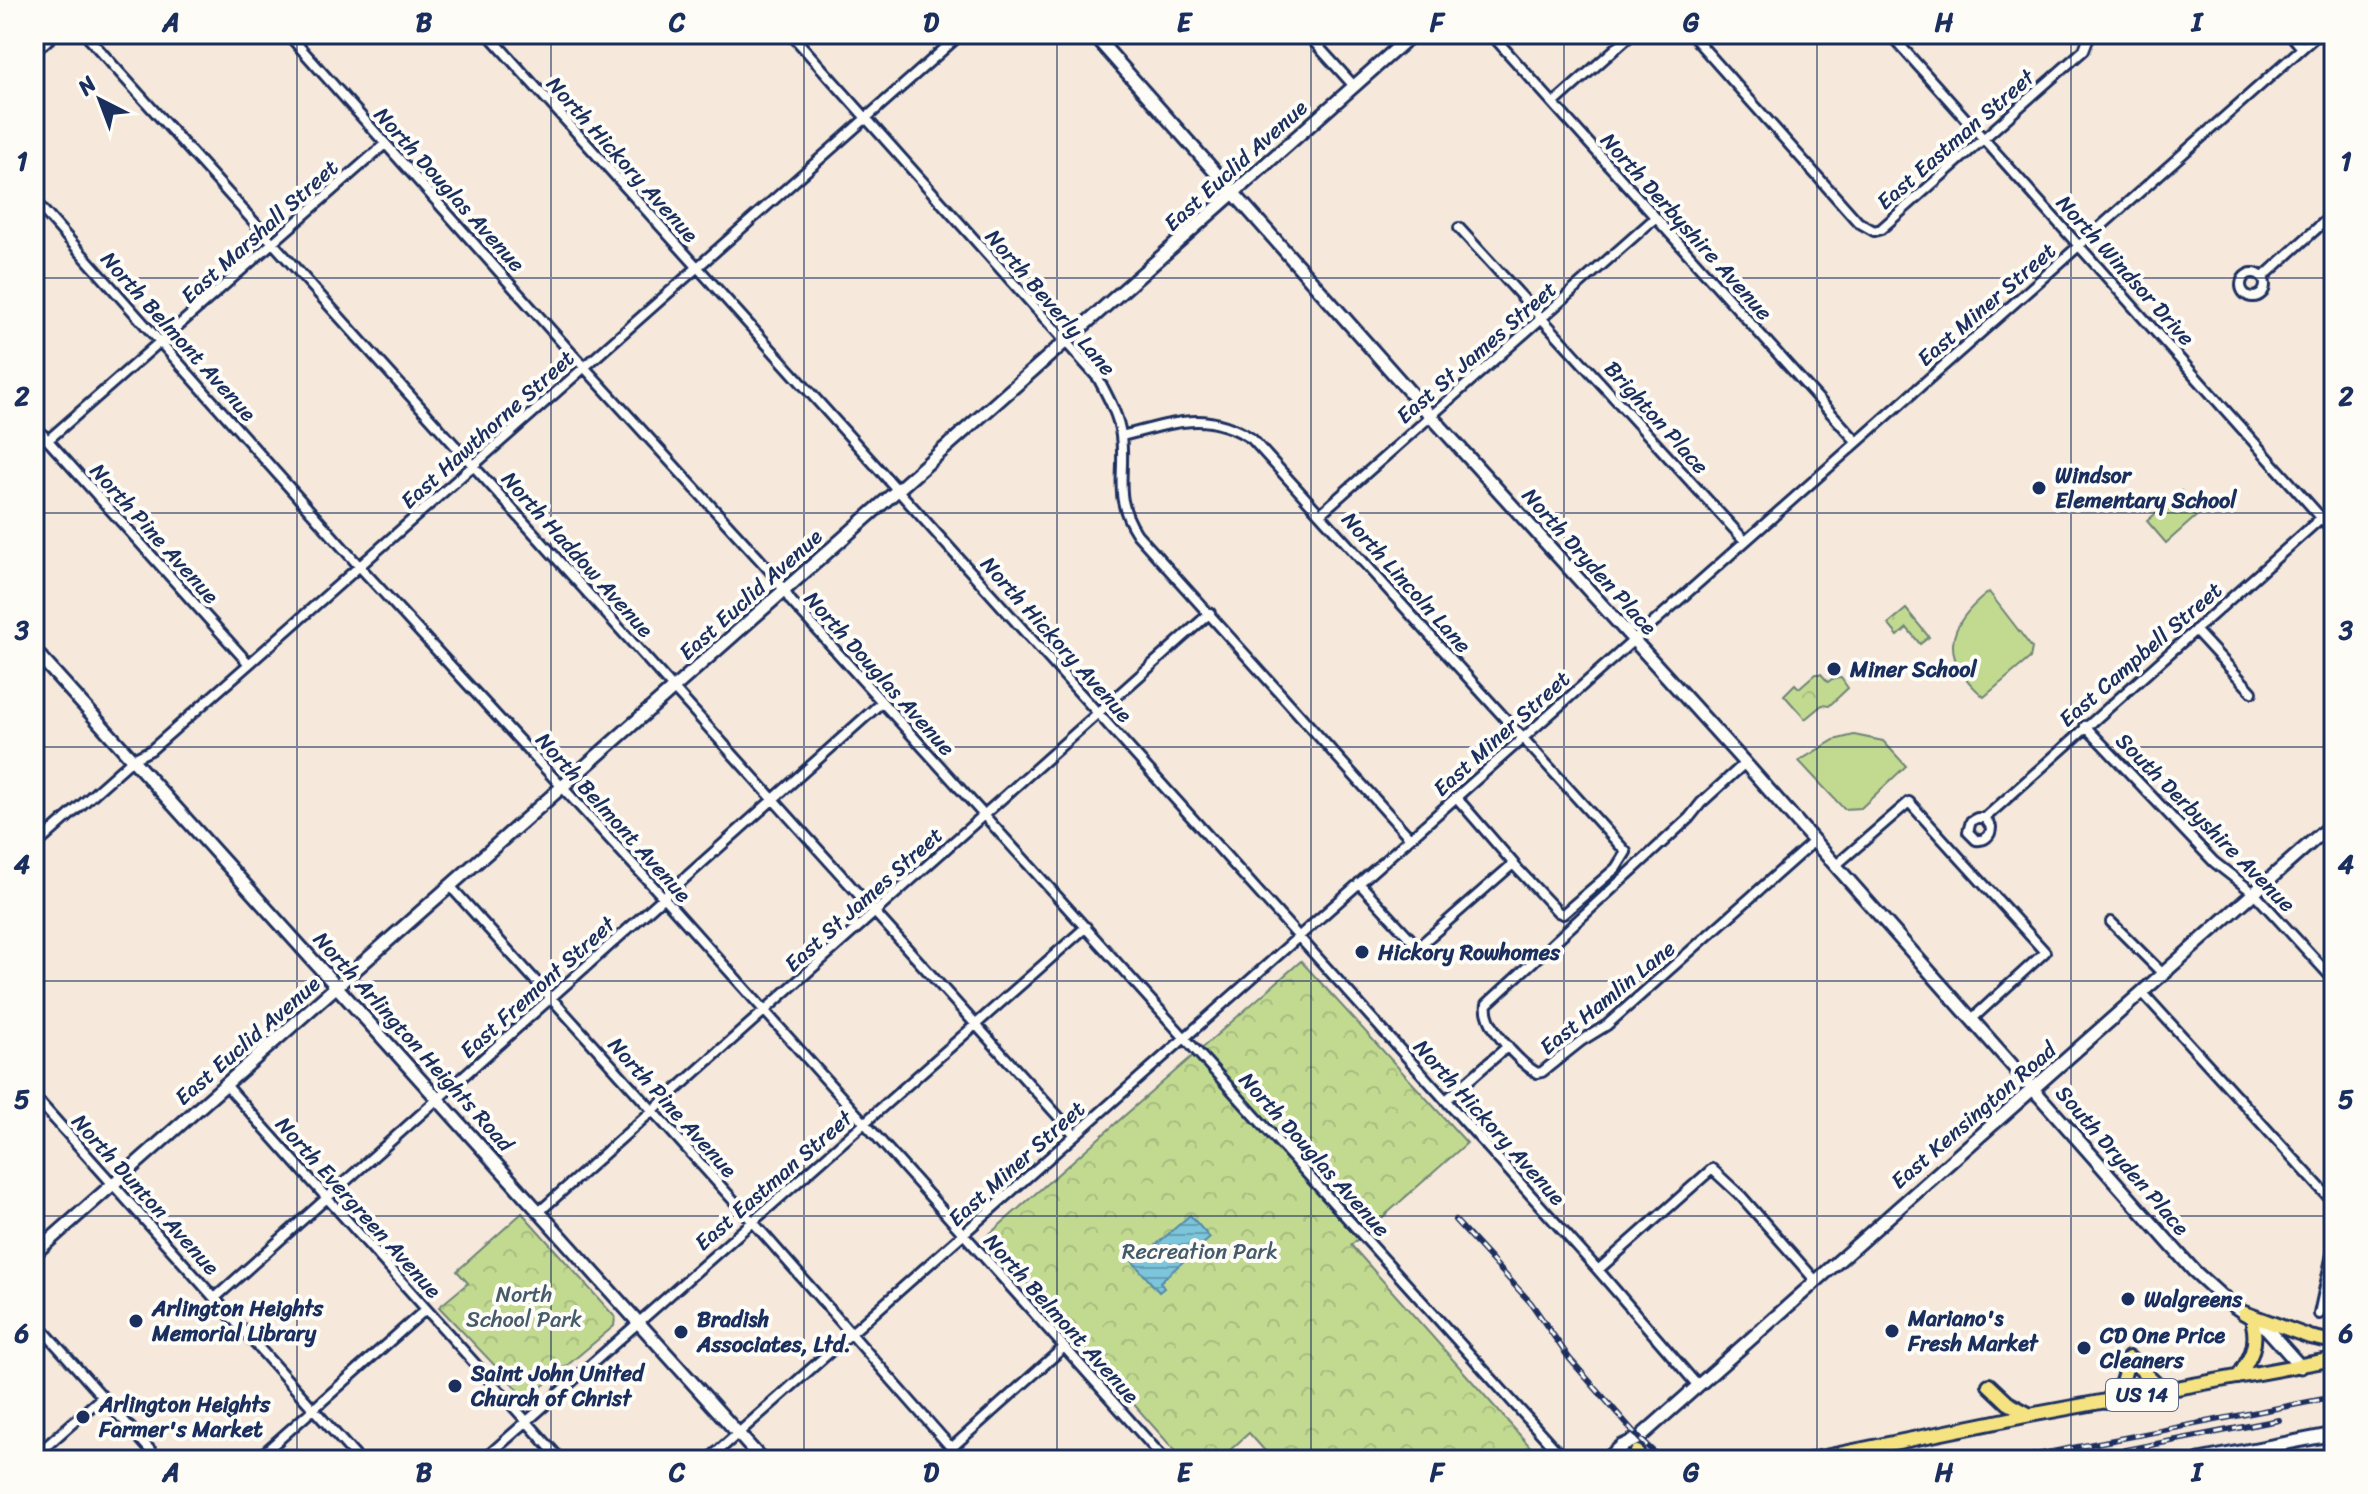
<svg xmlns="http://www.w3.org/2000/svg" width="2368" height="1494" font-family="Sriracha,sans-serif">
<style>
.green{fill:#c2da90;stroke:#6e8477;stroke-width:2}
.forest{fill:url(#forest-crowns);stroke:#6e8477;stroke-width:2}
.water{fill:url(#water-rules);stroke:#5589a9;stroke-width:2}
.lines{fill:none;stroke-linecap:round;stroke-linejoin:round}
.street-casing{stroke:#1b2f5e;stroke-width:14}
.secondary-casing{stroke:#1b2f5e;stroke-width:17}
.primary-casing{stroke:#1b2f5e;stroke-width:18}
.street{stroke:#fdfcf7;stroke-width:8}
.secondary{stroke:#fdfcf7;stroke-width:11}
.primary{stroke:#f5e382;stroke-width:12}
.rail-casing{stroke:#1b2f5e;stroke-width:6}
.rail{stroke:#fdfcf7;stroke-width:3;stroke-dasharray:9;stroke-linecap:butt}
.grid{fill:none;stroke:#1b2f5e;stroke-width:2;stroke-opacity:0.55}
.poi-dot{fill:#1b2f5e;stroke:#fdfcf7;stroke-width:3}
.labels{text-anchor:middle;stroke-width:8;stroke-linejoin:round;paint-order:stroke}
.shield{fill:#fdfcf7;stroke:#5f6c8c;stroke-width:2}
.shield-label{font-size:20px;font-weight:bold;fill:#1b2f5e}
.street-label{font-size:22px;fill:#1b2f5e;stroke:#fdfcf7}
.poi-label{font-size:22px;font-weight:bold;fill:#1b2f5e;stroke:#fdfcf7;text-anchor:start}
.park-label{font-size:22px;fill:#455a6a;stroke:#fdfcf7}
.neatline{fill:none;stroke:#1b2f5e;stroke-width:3}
.grid-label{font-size:26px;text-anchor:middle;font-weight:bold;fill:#1b2f5e}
</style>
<defs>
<pattern id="forest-crowns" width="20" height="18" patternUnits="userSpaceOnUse" patternTransform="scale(2)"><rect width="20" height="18" fill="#c2da90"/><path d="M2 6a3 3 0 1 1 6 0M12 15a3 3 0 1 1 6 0" fill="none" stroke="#a6bb7f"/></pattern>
<pattern id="water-rules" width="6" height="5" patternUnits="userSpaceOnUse" patternTransform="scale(2)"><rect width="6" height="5" fill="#7bc5db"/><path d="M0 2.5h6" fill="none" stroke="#64a0b5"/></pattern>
</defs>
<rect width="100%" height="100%" fill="#f6e8da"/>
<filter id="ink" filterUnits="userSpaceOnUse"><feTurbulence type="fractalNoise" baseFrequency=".0125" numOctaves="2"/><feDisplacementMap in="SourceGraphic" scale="16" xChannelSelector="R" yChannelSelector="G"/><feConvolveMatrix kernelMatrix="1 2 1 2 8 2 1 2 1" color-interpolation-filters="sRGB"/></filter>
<g filter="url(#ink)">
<path class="green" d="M 1989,592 L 2032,648 L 2030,658 L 1984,697 C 1939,659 1945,626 1989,592 Z
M 1854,735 L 1883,741 L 1906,766 L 1861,808 L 1844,809 L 1799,761 L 1834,740 Z"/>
<path class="forest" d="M 2181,491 L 2201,512 L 2166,543 L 2147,521 Z
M 1906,609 L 1929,637 L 1920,644 L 1907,628 L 1898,636 L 1888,624 Z
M 1815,674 L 1821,674 L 1828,682 L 1832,679 L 1841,678 L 1848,688 L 1829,706 L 1822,705 L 1805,719 L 1784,695 L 1795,684 L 1799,688 Z
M 1301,961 L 1467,1143 L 1351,1245 L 1542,1460 L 1273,1460 L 1249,1433 L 1219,1460 L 1183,1460 L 986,1237 Z
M 522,1213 L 615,1317 L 614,1326 L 532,1395 L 521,1393 L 439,1307 L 468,1283 L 457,1271 Z"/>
<path class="water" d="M 1190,1215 L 1210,1238 L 1160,1282 L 1164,1288 L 1159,1292 L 1132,1261 L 1137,1256 L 1140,1259 Z"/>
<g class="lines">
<defs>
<path id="street" d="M 85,34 L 1075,1135
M 288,34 L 574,356 L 773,574 L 791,601 L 1565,1460
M 488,34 L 1598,1270 L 1698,1386
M 791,34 L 1098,378 C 1107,395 1119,416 1121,436 C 1126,475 1112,496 1137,534 L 1410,838
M 1307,34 L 1354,86
M 1491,34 L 1857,442
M 1691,34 L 1858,222 L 1874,231 L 1881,229 L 2084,50 L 2089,37 L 2087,34
M 1890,34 L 2334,532
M 2290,34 L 2302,48
M 34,52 L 55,34
M 1554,103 L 1632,34
M 34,200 L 360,567 L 664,898 L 1165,1460
M 1459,228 L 1745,541
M2241 285a12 12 0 1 1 24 0a12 12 0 1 1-24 0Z
M 2262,278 L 2334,213
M 34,425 L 249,664
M 1121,436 C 1172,424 1205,408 1252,439 L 1626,852 L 1616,868 L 1563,914 L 1558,912 L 1513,864 L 1418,947 L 1359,883
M 48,440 L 385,144
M 1320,514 L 1655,218
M 2195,630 L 2252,692
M 2085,726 L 2214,862 L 2254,893 L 2334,980
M 1745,763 L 1701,803 L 1689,818 L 1487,1004 C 1483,1025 1519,1062 1537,1073 L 1542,1072 L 1581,1041 L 1607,1025 L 1813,842
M 1456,797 L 1514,864
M 1985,818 L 1991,827 C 1991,836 1985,841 1976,840 L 1968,832 L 1971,821 L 1977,818 L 1985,818 L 2321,518
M 34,847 L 133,759 L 151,750 L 249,664 L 961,34
M 1835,866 L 1909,802 L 2045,952 L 1972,1019
M 451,887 L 753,1222 L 962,1460
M 2111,922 L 2163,974
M 2142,992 L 2334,1203
M 226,1085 L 561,1460
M 34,1096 L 359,1460
M 1446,1100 L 1508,1046
M 540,1211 L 1210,613
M 1598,1270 L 1712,1169 L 1741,1196 L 1815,1280
M 215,1298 L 882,702
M 2319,1314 L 2334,1245
M 34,1320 L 159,1460
M 34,1457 L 102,1397
M 256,1460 L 426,1309
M 483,1460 L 1086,927
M 708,1460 L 2318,34
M 938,1460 L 1064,1347"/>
<path id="secondary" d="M 1093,34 L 1431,416 L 1745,763 L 2194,1271 L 2228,1302 L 2267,1329 L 2301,1367
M 34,650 L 762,1460
M 34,1254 L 1413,34
M 1606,1460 L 1622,1446 L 1639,1438 L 2334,822
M 2199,1460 L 2334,1434"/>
<path id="primary" d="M 2244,1313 L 2310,1337 L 2334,1342
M 2129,1358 L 2158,1386 L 2167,1391
M 2238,1377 C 2250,1359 2258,1346 2253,1324
M 1989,1385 L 2008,1403 L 2030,1415
M 2106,1402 L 2122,1382 L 2129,1358
M 1637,1460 L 1637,1452
M 1810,1460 L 2030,1415 L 2334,1359"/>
</defs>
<use href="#street" class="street-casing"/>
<use href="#secondary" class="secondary-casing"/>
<use href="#primary" class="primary-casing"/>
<use href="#street" class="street"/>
<use href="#secondary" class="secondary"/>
<use href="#primary" class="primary"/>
<defs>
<path id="rail" d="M 1455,1220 L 1531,1303 L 1569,1358 L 1639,1438 L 1662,1460
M 2010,1460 L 2334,1397
M 2074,1460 L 2279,1420"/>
</defs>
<use href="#rail" class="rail-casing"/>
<use href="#rail" class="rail"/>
</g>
</g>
<path class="grid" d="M 297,34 L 297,1460M 551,34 L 551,1460M 804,34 L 804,1460M 1057,34 L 1057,1460M 1311,34 L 1311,1460M 1564,34 L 1564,1460M 1817,34 L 1817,1460M 2071,34 L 2071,1460M 34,278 L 2334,278M 34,513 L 2334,513M 34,747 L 2334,747M 34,981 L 2334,981M 34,1216 L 2334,1216"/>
<g class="poi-dot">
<circle cx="2039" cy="488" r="8"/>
<circle cx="1834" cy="669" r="8"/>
<circle cx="1362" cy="952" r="8"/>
<circle cx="2128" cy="1299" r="8"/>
<circle cx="136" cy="1321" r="8"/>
<circle cx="1892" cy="1331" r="8"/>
<circle cx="681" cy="1332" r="8"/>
<circle cx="2084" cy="1348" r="8"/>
<circle cx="455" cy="1386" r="8"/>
<circle cx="83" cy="1417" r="8"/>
</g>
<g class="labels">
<rect class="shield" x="2106" y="1379" width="72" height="32" rx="6"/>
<g class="shield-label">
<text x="2142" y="1402">US 14</text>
</g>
<g class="street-label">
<text transform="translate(1955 139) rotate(-41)" y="8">East Eastman Street</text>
<text transform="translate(623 159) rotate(48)" y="8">North Hickory Avenue</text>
<text transform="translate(1235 165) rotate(-42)" y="8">East Euclid Avenue</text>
<text transform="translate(450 189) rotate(48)" y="8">North Douglas Avenue</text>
<text transform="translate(1687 226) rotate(48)" y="8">North Derbyshire Avenue</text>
<text transform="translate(259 231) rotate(-42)" y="8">East Marshall Street</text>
<text transform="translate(2126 270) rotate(48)" y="8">North Windsor Drive</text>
<text transform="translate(1051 302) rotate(49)" y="8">North Beverly Lane</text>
<text transform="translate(1986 304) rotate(-41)" y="8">East Miner Street</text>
<text transform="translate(179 336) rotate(48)" y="8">North Belmont Avenue</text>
<text transform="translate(1476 352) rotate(-41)" y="8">East St James Street</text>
<text transform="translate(1657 417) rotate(48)" y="8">Brighton Place</text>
<text transform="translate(487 429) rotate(-42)" y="8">East Hawthorne Street</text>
<text transform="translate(155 533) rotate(48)" y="8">North Pine Avenue</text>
<text transform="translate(578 554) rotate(48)" y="8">North Haddow Avenue</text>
<text transform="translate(1590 561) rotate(48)" y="8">North Dryden Place</text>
<text transform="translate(1407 582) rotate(48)" y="8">North Lincoln Lane</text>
<text transform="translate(750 594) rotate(-42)" y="8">East Euclid Avenue</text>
<text transform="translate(1057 639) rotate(48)" y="8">North Hickory Avenue</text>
<text transform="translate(2140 654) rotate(-41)" y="8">East Campbell Street</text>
<text transform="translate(880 673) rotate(48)" y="8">North Douglas Avenue</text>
<text transform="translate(1501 733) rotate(-42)" y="8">East Miner Street</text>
<text transform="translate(614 817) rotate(48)" y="8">North Belmont Avenue</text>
<text transform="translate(2206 822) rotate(45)" y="8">South Derbyshire Avenue</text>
<text transform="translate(863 899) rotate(-42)" y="8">East St James Street</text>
<text transform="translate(537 987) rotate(-42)" y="8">East Fremont Street</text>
<text transform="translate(1607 997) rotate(-39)" y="8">East Hamlin Lane</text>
<text transform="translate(247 1040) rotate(-41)" y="8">East Euclid Avenue</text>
<text transform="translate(414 1041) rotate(48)" y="8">North Arlington Heights Road</text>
<text transform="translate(673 1107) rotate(48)" y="8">North Pine Avenue</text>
<text transform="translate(1973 1115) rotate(-41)" y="8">East Kensington Road</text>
<text transform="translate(1490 1122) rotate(48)" y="8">North Hickory Avenue</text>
<text transform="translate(1315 1154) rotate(48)" y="8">North Douglas Avenue</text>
<text transform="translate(2123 1160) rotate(49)" y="8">South Dryden Place</text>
<text transform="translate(1016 1163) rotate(-42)" y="8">East Miner Street</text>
<text transform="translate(773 1180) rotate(-41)" y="8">East Eastman Street</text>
<text transform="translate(146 1194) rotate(48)" y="8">North Dunton Avenue</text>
<text transform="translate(359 1207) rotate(48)" y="8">North Evergreen Avenue</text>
<text transform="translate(1062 1318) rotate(48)" y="8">North Belmont Avenue</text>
</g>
<g class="poi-label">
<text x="2055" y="483">Windsor<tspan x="2055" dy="25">Elementary School</tspan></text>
<text x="1850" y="677">Miner School</text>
<text x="1378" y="960">Hickory Rowhomes</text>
<text x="2144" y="1307">Walgreens</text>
<text x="152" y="1316">Arlington Heights<tspan x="152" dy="25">Memorial Library</tspan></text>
<text x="1908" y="1326">Mariano's<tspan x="1908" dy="25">Fresh Market</tspan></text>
<text x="697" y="1327">Bradish<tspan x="697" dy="25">Associates, Ltd.</tspan></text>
<text x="2100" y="1343">CD One Price<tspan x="2100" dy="25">Cleaners</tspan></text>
<text x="471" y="1381">Saint John United<tspan x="471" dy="25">Church of Christ</tspan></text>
<text x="99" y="1412">Arlington Heights<tspan x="99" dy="25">Farmer's Market</tspan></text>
</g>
<g class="park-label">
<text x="1200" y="1259">Recreation Park</text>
<text x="524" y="1302">North<tspan x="524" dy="25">School Park</tspan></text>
</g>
</g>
<rect width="2368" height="1494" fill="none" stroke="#fdfcf7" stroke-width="88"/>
<g transform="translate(100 100) rotate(318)" stroke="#fdfcf7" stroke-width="6" paint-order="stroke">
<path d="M0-6L14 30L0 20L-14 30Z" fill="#1b2f5e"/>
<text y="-12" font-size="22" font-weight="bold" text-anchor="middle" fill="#1b2f5e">N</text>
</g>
<rect x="44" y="44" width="2280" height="1406" class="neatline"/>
<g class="grid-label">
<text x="171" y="31">A</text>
<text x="424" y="31">B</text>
<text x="677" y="31">C</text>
<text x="931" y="31">D</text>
<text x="1184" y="31">E</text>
<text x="1437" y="31">F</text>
<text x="1691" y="31">G</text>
<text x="1944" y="31">H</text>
<text x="2197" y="31">I</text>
<text x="22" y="170">1</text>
<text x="2346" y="170">1</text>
<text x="22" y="405">2</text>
<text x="2346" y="405">2</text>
<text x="22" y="639">3</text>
<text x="2346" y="639">3</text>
<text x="22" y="873">4</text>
<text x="2346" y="873">4</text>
<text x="22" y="1108">5</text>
<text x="2346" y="1108">5</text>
<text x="22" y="1342">6</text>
<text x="2346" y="1342">6</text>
<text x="171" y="1481">A</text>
<text x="424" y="1481">B</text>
<text x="677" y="1481">C</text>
<text x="931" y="1481">D</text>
<text x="1184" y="1481">E</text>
<text x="1437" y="1481">F</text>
<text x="1691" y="1481">G</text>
<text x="1944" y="1481">H</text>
<text x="2197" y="1481">I</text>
</g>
</svg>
